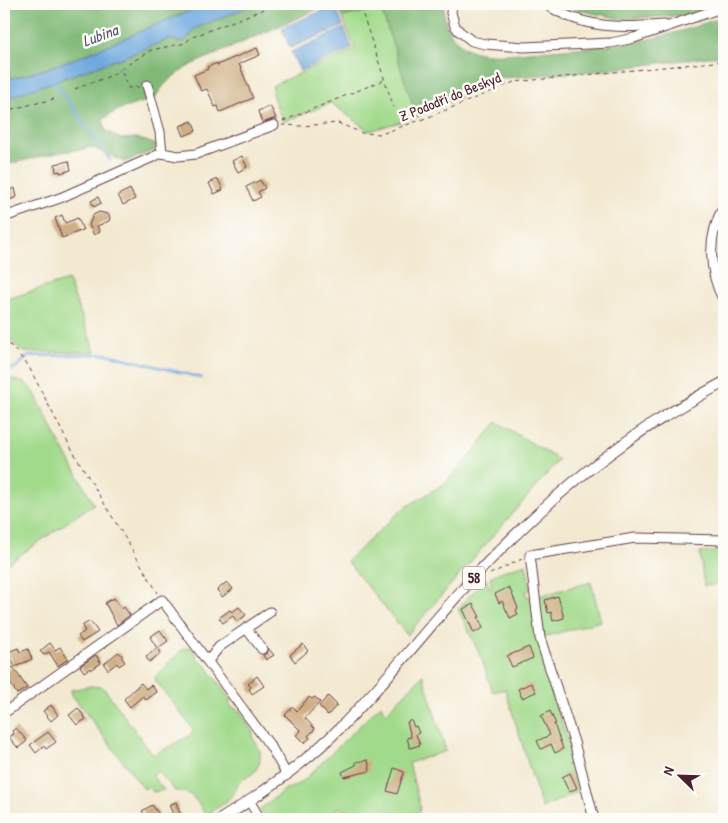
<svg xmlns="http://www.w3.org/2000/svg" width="728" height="823" font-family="'Patrick Hand',sans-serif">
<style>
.green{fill:#a2da8c;stroke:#767c5c}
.forest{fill:#81ba78;stroke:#666c52}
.water{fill:#6ea8de;stroke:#5c6484}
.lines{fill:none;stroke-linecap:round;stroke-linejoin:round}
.stream{stroke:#6ea8de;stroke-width:2.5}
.building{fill:#cfaf86}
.minor-casing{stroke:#633d44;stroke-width:11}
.major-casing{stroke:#633d44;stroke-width:12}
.path{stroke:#633d44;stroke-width:1;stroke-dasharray:4 4;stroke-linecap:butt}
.minor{stroke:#fff;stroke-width:9}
.major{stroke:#fff;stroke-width:10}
.labels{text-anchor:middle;stroke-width:5;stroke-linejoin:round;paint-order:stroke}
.shield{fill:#fdfcf7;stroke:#806168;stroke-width:1}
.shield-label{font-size:14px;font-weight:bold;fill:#4a1f2b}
.street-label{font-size:15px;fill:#4a1f2b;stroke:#fdfcf7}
.water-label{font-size:16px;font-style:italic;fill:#585673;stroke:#fdfcf7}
</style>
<rect width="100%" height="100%" fill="#fdfcf7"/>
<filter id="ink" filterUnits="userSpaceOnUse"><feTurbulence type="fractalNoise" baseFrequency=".02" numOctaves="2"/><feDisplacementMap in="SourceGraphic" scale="10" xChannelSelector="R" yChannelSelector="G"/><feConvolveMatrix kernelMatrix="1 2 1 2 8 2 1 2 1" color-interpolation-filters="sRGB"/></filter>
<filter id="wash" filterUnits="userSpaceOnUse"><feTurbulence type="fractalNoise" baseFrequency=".0096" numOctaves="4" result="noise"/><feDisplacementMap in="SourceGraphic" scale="20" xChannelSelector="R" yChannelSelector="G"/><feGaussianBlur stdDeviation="1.12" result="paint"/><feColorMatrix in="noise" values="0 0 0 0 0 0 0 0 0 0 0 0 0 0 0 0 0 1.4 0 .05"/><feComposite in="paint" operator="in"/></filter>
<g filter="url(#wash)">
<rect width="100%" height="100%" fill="#f3e9d1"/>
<path class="green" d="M 378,9 L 382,12 L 417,117 L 369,131 L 331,103 L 283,122 L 272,94 L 273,85 L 355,49 L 342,17 Z
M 68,280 L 95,352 L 23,352 L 4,334 L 4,300 Z
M 8,378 L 25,383 L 34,392 L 58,440 L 94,504 L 4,566 L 4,380 Z
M 497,422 L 559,460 L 407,635 L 347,561 L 403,509 L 444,484 L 469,457 Z
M 715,549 L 724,549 L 724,596 L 722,583 L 704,586 L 700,553 L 716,552 Z
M 526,564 L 531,589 L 526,592 L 527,597 L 532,597 L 546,671 L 545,672 L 583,789 L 542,808 L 505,689 L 493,692 L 481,657 L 458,609 L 462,607 L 462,603 L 486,579 L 489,587 L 492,587 L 490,577 L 500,572 Z
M 591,582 L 601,621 L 544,637 L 539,596 Z
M 191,647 L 196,654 L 197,659 L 205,664 L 230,699 L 230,706 L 240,711 L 253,733 L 253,739 C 263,749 263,764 252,774 C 248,777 242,779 239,783 C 237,785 237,790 234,793 C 228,802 215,809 206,815 C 197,802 192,790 175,791 L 158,771 L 152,776 L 164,790 L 153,792 L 148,787 L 144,789 L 72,695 L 71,690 L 91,686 L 103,687 L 153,755 L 189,736 L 193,732 L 193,729 L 156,681 L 155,677 L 183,649 Z
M 423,675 L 446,751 L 409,763 L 420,807 L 419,812 C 388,817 367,815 336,808 L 333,819 L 267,819 L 260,809 L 287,788 L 289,789 L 303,781 L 381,705 L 385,714 Z"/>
<path class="forest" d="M 4,4 L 209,4 C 140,28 76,65 4,80 Z
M 255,4 L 329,4 L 212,56 C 190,64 166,77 155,98 L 118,110 L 103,119 L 105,130 L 120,139 L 137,138 L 163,147 L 125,162 L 91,147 L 79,150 L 61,152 L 4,165 L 4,99 L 124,57 L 170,39 L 179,42 L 186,40 L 196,28 Z
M 337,4 L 445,4 C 441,23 452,42 470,50 C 489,58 518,53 538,51 C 573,48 610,47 644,40 C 672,35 698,26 724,16 L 724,55 L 597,71 L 501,78 L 417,117 L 382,12 L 378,9 L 342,17 Z
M 566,4 L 718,4 L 691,15 L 622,19 L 582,11 Z"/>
<path class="water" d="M 209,4 L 255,4 L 196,28 L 186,40 L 179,42 L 170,39 L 124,57 L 4,99 L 4,80 C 76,65 140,28 209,4 Z
M 335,5 L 343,26 L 290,48 L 282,28 Z
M 344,28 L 352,48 L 300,71 L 291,52 Z"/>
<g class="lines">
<path class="stream" d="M 53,80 L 110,160
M 4,373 L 16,367 L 29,356 L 107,354 L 202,378"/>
</g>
<g id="blocks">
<path class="building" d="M 257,48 L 260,55 L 239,64 L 253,98 L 220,112 L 218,106 L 215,107 L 207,89 L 201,91 L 194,75 L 208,69 L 207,67 L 217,63 L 217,65 Z
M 270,106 L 276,118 L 262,123 L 258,111 Z
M 192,121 L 196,131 L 184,136 L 180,126 Z
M 242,156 L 247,167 L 238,172 L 232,161 Z
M 69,161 L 71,170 L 60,173 L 60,171 L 56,172 L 55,164 Z
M 218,179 L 223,190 L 214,194 L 209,183 Z
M 260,180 L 265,188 L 258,192 L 261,197 L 253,201 L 246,187 Z
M 15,188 L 17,197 L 4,202 L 4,192 Z
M 130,189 L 135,199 L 123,205 L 118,195 Z
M 98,197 L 101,203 L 94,207 L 91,201 Z
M 99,212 L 108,214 L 110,218 L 109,221 L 97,226 L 100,232 L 94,235 L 89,225 L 93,215 Z
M 62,215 L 65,223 L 78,218 L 83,230 L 62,238 L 55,218 Z
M 227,582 L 233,589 L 222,597 L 217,590 Z
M 509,587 L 518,608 L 516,610 L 518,614 L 510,618 L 502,601 L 499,603 L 495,594 Z
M 558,596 L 564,618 L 553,621 L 551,612 L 548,613 L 545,600 Z
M 114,598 L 122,609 L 124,607 L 130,615 L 117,625 L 105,603 Z
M 473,604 L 480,617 L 478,617 L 483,628 L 474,633 L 463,609 Z
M 239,607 L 246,615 L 237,622 L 233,616 L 223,623 L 219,618 L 230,610 L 232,612 Z
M 90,621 L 98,632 L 82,642 L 78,636 L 85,631 L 82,626 Z
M 160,630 L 168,641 L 158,648 L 161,653 L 149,662 L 146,657 L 157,648 L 150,637 Z
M 50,643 L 55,650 L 60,647 L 68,659 L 58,666 L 49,652 L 44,655 L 40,651 Z
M 303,644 L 308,651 L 295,662 L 290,655 Z
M 529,647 L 533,658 L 512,667 L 507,656 Z
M 18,648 L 20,652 L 28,649 L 32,659 L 15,667 L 8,652 Z
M 268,648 L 274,655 L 266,660 L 263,655 L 268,652 Z
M 118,652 L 122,655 L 122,658 L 125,662 L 119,666 L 117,663 L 108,670 L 104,664 Z
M 96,655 L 101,663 L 91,670 L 90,668 L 84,672 L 80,666 Z
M 13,667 L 27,688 L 17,694 L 4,673 L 4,672 Z
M 257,676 L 264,686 L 252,694 L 249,689 L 251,687 L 248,684 Z
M 141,683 L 146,689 L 151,685 L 157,692 L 146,700 L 143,696 L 130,707 L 124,699 Z
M 531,683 L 536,692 L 522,698 L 518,689 Z
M 328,696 L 337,705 L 328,715 L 319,706 Z
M 309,697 L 312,699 L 315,697 L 320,702 L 305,718 L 315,729 L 308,736 L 310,738 L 304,743 L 296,735 L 301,731 L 285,715 L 293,707 L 297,711 Z
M 51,705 L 58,715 L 51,721 L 43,711 Z
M 78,708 L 86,719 L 77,725 L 69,715 Z
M 550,711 L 556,724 L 554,724 L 563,749 L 555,753 L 551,744 L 541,749 L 537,741 L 550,735 L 541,716 Z
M 411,720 L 414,727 L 416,726 L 419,733 L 416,734 L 420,745 L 410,748 L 407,738 L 411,737 L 407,722 Z
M 16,728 L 27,741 L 18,748 L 9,737 L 14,734 L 12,731 Z
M 48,732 L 56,742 L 46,749 L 44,746 L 36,753 L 30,745 Z
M 368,760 L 370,771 L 344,777 L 342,772 L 356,765 L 356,762 Z
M 394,768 L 404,772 L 397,794 L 387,791 Z
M 570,773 L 577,788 L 569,792 L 562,777 Z
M 176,802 L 182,819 L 175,819 L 169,805 Z
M 152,805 L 159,814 L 151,819 L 148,819 L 142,811 Z"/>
</g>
</g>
<g filter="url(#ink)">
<use href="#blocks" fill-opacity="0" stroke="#633d44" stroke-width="1"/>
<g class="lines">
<defs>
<path id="minor" d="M 452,4 L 451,13 L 455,26 L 459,31 L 472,41 L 485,44 L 524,47 L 611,43 L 634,38 L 724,7
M 545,4 C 554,9 564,15 573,18 C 603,29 633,27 664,25
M 147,85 L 160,132 L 162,153
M 724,206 C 707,236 708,271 724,301
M 4,217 L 60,198 L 162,153 L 178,156 L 196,154 L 274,125
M 246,628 L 262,649
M 208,661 L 219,647 L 270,612
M 4,713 L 162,600 L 271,747 L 287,775
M 250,802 L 260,819
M 594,819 L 574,742 L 540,638 L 530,555 L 635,538 L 724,540"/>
<path id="major" d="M 221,819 C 265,792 305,763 341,727 C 399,669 447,601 506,544 C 540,510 576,478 615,450 C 649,424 687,403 724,382"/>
</defs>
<use href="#minor" class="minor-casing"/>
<use href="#major" class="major-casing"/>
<path class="path" d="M 363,15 L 394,108
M 139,87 L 128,88 L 121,69 L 151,50 L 186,43 L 190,38 L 277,4
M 75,89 L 110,76 L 120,70
M 4,111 L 54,99
M 283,121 L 384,80
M 282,125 L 301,126 L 338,123 L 362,133 L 381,134 L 429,117 L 514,82 L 724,61
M 4,338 L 28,365 L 68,443 L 158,593
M 490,574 L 522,559"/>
<use href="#minor" class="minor"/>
<use href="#major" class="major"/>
</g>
</g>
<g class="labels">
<rect class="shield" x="463" y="566.5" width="22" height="23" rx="4"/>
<g class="shield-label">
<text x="474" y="583">58</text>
</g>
<g class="street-label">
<text transform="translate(450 97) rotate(-22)" y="5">Z Pododří do Beskyd</text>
</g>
<g class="water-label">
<text transform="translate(100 35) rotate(-20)" y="6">Lubina</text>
</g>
</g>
<rect width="728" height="823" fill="none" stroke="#fdfcf7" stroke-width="20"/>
<g transform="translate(680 776) rotate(293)" stroke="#fdfcf7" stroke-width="4" paint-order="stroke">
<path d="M0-4L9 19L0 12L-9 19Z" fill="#4a1f2b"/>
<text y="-8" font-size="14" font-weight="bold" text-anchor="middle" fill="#4a1f2b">N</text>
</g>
</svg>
